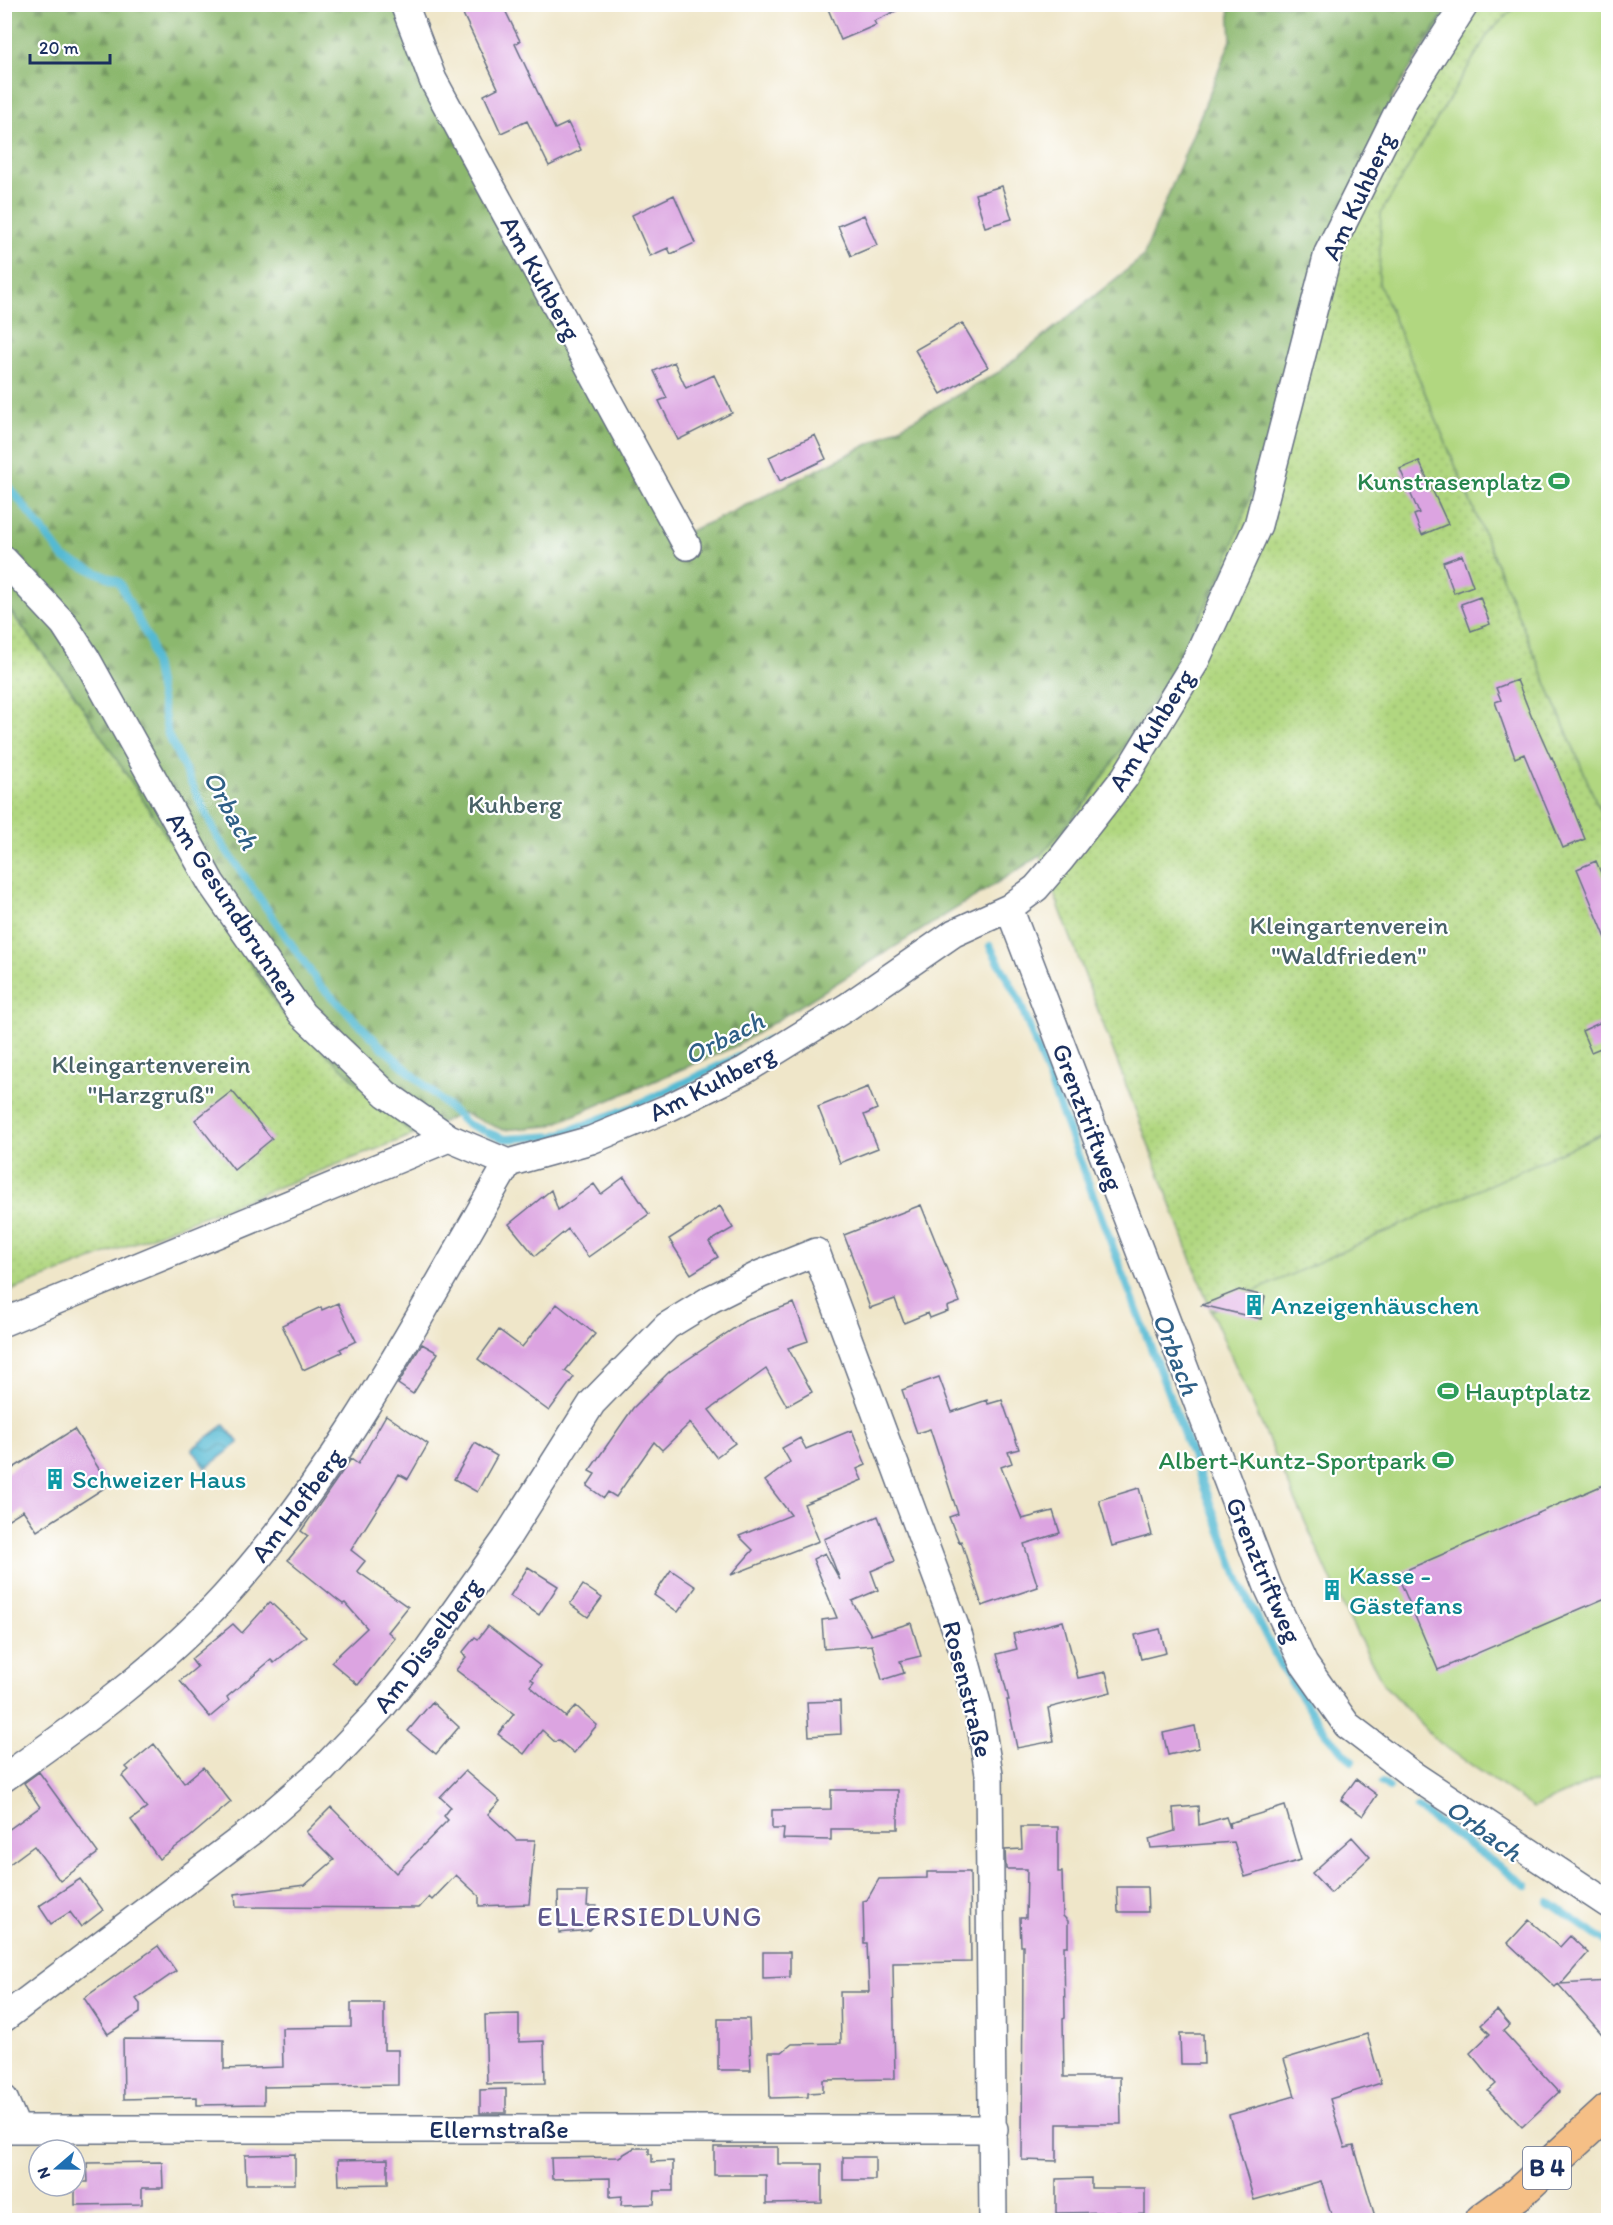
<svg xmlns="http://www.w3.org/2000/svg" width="1613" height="2225" font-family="Itim,sans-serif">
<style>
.grass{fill:url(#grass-dots);stroke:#66836f;stroke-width:1.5}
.forest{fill:url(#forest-firs);stroke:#547466;stroke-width:1.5}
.park{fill:#b1d780;stroke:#66836f;stroke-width:1.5}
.water{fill:url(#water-waves);stroke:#387498;stroke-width:1.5}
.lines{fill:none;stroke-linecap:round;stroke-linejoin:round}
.stream{stroke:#55bad3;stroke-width:8}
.building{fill:#dca4e1}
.street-casing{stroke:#656f83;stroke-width:30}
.primary-casing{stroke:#656f83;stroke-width:36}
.street{stroke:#fff;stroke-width:27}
.primary{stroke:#f5bf86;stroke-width:33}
.labels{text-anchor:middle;stroke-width:4.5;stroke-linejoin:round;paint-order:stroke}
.shield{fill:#fff;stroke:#5f6d8e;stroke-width:1.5}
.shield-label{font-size:24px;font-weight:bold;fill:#1b2f5e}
.street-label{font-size:26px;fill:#1b2f5e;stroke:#fff}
.leisure-label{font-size:26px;fill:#27864d;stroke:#fff;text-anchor:end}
.park-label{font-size:26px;fill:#486168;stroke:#fff}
.culture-label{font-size:26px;fill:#0d838f;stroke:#fff;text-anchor:start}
.water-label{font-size:27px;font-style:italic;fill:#2f6087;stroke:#fff}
.quarter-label{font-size:28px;letter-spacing:1.5px;fill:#5f588c;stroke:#fff}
</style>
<defs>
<pattern id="grass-dots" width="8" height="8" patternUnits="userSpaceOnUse" patternTransform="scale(1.5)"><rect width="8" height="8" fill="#b1d780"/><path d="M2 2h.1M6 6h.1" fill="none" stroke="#98b971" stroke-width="1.8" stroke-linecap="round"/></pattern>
<pattern id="forest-firs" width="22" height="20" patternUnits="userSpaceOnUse" patternTransform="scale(1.5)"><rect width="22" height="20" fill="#8cb86e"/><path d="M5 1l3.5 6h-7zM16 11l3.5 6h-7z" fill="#72965e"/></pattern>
<pattern id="water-waves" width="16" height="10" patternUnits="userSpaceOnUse" patternTransform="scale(1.5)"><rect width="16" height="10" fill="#55bad3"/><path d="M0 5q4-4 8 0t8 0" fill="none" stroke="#4698ae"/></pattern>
</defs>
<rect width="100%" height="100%" fill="#fff"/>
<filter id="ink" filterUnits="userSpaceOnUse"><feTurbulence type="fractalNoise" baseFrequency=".0167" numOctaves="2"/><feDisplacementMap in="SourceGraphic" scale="12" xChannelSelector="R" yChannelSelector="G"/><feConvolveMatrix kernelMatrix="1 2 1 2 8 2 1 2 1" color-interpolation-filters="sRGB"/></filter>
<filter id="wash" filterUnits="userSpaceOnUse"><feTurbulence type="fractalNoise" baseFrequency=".008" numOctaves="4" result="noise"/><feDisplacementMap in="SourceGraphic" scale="24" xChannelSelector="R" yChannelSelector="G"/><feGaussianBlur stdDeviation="1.35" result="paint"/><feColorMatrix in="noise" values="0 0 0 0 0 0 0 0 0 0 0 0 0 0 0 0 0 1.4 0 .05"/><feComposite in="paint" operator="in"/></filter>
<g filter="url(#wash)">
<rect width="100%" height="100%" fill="#efe6c9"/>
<path class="grass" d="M 1449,5 L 1518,5 L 1488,34 L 1379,283 L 1608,830 L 1608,1131 L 1211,1311 L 1040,856 L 1088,800 L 1172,672 L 1224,570 L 1316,251 Z
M 4,604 L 70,688 L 281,1011 L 413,1135 L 5,1293 Z"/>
<path class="forest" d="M 5,5 L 392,5 L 671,539 L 722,517 L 873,442 L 999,372 L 1143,257 L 1231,40 L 1229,5 L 1449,5 L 1394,95 L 1224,570 L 1172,672 L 1088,800 L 1040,856 L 736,1046 L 549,1126 L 503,1130 L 463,1113 L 413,1135 L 281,1011 L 70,688 L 5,604 Z"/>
<path class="park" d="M 1518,4 L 1608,5 L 1608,830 L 1379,283 L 1381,213 L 1488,34 Z
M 1608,1131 L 1608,1774 L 1533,1808 L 1437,1741 L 1384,1685 L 1344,1609 L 1211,1311 Z"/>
<path class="water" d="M 224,1425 L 239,1443 L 206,1468 L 192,1449 Z"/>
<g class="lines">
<path class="stream" d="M 4,480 L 64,558 L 119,582 L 150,642 L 168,735 L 218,838 L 319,984 L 382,1047 L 467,1124 L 482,1130
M 990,946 L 1019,1000 L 1243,1590 L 1282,1668 L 1325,1732 L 1352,1761
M 489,1133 L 505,1139 L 555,1136 L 630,1108 L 740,1056 L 766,1041
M 1382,1783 L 1389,1788
M 1417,1808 L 1527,1886
M 1549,1902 L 1608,1944"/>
</g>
<g id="blocks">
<path class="building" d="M 484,4 L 502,4 L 520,41 L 515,44 L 555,129 L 568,123 L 581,150 L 549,166 L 527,121 L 501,133 L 484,95 L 498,88 L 463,14 Z
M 826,4 L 911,4 L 874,21 L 876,25 L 841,40 Z
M 1002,186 L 1012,219 L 985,227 L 975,194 Z
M 674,195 L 695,243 L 671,254 L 668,248 L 650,256 L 632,215 Z
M 864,215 L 877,245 L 851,256 L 838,226 Z
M 962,323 L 988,367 L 941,394 L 915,350 Z
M 674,362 L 686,388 L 714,375 L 732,413 L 678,440 L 659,401 L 667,398 L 654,371 Z
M 815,435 L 826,459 L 780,481 L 769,457 Z
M 1419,461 L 1448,524 L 1422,535 L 1414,515 L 1419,513 L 1400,469 Z
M 1462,555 L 1473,586 L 1454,593 L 1443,562 Z
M 1480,597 L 1490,624 L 1471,631 L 1461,604 Z
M 1517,680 L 1532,718 L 1533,718 L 1551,758 L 1552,757 L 1585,839 L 1563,848 L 1524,754 L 1515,758 L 1495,702 L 1501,700 L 1496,688 Z
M 1596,861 L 1608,890 L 1608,943 L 1577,869 Z
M 1608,1019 L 1608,1045 L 1591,1052 L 1582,1031 Z
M 868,1087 L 877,1109 L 864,1115 L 878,1148 L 840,1163 L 818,1107 Z
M 232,1091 L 272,1139 L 234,1170 L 195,1120 Z
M 624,1177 L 649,1214 L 588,1257 L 568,1229 L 535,1256 L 509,1224 L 551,1190 L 558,1210 L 594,1184 L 601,1194 Z
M 921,1205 L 960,1302 L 947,1307 L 948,1311 L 930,1318 L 928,1313 L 904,1323 L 895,1299 L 870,1308 L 861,1283 L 862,1282 L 844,1235 Z
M 720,1206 L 733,1228 L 709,1242 L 718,1257 L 691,1274 L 669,1239 Z
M 1239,1290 L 1265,1296 L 1261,1319 L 1202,1305 Z
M 338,1303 L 356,1341 L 340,1349 L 342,1352 L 303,1370 L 282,1325 L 321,1307 L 322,1310 Z
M 794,1303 L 808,1341 L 788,1348 L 812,1392 L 787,1406 L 766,1369 L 709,1410 L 735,1443 L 716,1457 L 690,1423 L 662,1450 L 654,1442 L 616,1497 L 608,1492 L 604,1498 L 587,1486 L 595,1474 L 589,1471 L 633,1408 L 669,1372 L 745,1321 Z
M 557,1304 L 595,1334 L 565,1371 L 574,1377 L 549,1411 L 478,1359 L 499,1330 L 522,1347 Z
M 422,1344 L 438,1353 L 413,1394 L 398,1384 Z
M 939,1377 L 952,1412 L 987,1400 L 988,1404 L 1002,1400 L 1019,1449 L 1008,1452 L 1012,1463 L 1001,1467 L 1022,1519 L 1053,1511 L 1060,1533 L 1024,1544 L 1038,1587 L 982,1606 L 961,1541 L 959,1542 L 949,1517 L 958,1514 L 930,1429 L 917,1433 L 902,1390 Z
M 386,1415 L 428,1444 L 408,1479 L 399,1474 L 351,1550 L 365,1561 L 357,1571 L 408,1607 L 388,1632 L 395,1638 L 358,1685 L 331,1662 L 367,1628 L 345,1603 L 343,1604 L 335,1598 L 288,1560 L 308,1536 L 301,1531 L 351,1459 L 358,1464 Z
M 74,1429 L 109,1485 L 37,1531 L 23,1510 L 4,1522 L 4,1474 Z
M 852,1430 L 866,1465 L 857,1469 L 862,1480 L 804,1504 L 819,1541 L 731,1575 L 753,1550 L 739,1536 L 791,1515 L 765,1481 L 790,1462 L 782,1448 L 800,1438 L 806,1449 Z
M 475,1443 L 497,1456 L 477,1492 L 454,1479 Z
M 1608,1483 L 1608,1597 L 1438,1670 L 1397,1574 Z
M 1139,1488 L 1152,1535 L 1112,1546 L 1099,1500 Z
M 878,1516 L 895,1561 L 871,1571 L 878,1590 L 852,1601 L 871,1635 L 911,1623 L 921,1656 L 900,1661 L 904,1673 L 882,1680 L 872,1645 L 824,1649 L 822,1620 L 837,1618 L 813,1559 L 825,1553 L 840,1580 L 824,1539 Z
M 528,1567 L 558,1586 L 539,1615 L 510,1596 Z
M 671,1570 L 696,1587 L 678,1612 L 654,1595 Z
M 583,1585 L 602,1598 L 588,1617 L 570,1604 Z
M 270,1602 L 306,1636 L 274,1663 L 271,1660 L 227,1697 L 229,1701 L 210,1717 L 180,1681 L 197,1667 L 191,1659 L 233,1624 L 242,1633 Z
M 1063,1621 L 1078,1678 L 1106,1672 L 1111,1692 L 1048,1708 L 1054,1741 L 1017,1748 L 1007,1700 L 1009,1700 L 997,1654 L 1017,1649 L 1013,1634 Z
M 488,1626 L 540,1666 L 531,1679 L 534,1681 L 530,1686 L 566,1717 L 576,1706 L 597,1725 L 574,1753 L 558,1740 L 555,1742 L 542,1730 L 524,1754 L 498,1734 L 514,1714 L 456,1670 L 466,1657 L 462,1653 L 475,1637 L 478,1639 Z
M 1160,1629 L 1166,1653 L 1141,1659 L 1135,1635 Z
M 840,1701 L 841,1734 L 809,1736 L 807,1702 Z
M 432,1702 L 459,1727 L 436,1754 L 408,1731 Z
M 1195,1726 L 1199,1748 L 1168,1755 L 1163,1733 Z
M 154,1744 L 184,1783 L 203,1767 L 231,1802 L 190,1837 L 159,1859 L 131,1820 L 147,1808 L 122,1776 L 129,1770 L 126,1767 Z
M 465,1771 L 500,1801 L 488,1814 L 516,1840 L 535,1840 L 529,1904 L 479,1906 L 479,1896 L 456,1875 L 432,1900 L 429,1897 L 419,1908 L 236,1907 L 235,1894 L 305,1885 L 334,1860 L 306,1832 L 331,1807 L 396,1873 L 448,1820 L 444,1816 L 451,1807 L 440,1797 Z
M 39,1772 L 98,1853 L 60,1881 L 34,1846 L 4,1868 L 4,1833 L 40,1807 L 24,1783 Z
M 1356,1779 L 1377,1795 L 1363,1816 L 1341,1800 Z
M 831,1790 L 898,1790 L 898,1829 L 831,1829 L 831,1840 L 783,1839 L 784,1829 L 772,1829 L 772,1810 L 831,1809 Z
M 1198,1806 L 1199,1825 L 1226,1817 L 1230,1828 L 1229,1823 L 1285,1806 L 1301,1860 L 1245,1877 L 1234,1842 L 1151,1848 L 1149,1839 L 1175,1831 L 1173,1808 Z
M 1021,1827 L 1058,1827 L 1058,1872 L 1062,1872 L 1063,1916 L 1068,1921 L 1068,1946 L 1064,1946 L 1065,2018 L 1063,2019 L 1064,2077 L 1120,2077 L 1121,2124 L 1057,2124 L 1057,2161 L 1022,2160 L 1023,1946 L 1021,1946 L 1020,1918 L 1026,1918 L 1027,1869 L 1006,1869 L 1005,1850 L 1022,1849 Z
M 1352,1837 L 1370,1857 L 1331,1893 L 1312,1873 Z
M 927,1872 L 970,1872 L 971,1962 L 893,1963 L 895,2079 L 823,2080 L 823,2092 L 808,2093 L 808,2097 L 770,2098 L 769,2052 L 782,2052 L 792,2044 L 841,2043 L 840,1992 L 869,1992 L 867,1943 L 864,1943 L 863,1901 L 867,1900 L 879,1879 L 927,1878 Z
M 80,1879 L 103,1910 L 81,1927 L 70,1912 L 51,1924 L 39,1906 Z
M 1117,1887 L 1147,1887 L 1148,1912 L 1118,1912 Z
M 558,1892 L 588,1892 L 587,1906 L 597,1906 L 597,1922 L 590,1930 L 559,1933 Z
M 1529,1920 L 1560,1947 L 1570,1936 L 1588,1953 L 1561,1984 L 1608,1981 L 1608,2041 L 1558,1984 L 1555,1987 L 1508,1943 Z
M 158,1946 L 176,1971 L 136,1999 L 140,2004 L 140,2013 L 108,2034 L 84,1998 Z
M 763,1952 L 790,1952 L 790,1977 L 763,1978 Z
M 351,2003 L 384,2003 L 384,2050 L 398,2050 L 398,2085 L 264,2087 L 264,2104 L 197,2105 L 197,2097 L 124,2099 L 123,2039 L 224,2040 L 224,2069 L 283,2067 L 282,2028 L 351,2027 Z
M 1497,2010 L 1510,2025 L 1503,2031 L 1559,2092 L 1522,2127 L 1488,2091 L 1496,2084 L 1470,2053 L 1490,2034 L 1481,2025 Z
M 519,2014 L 519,2042 L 544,2041 L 545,2083 L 487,2084 L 485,2015 Z
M 718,2019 L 749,2019 L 751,2070 L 718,2070 Z
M 1180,2034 L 1203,2034 L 1204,2064 L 1181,2064 Z
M 1367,2034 L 1381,2083 L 1330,2099 L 1345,2148 L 1354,2146 L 1376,2220 L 1333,2220 L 1321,2181 L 1254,2200 L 1229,2115 L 1295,2096 L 1284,2059 Z
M 506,2089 L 506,2113 L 480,2113 L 480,2090 Z
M 714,2147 L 778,2147 L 778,2164 L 822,2164 L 822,2203 L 766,2204 L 766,2175 L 714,2175 Z
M 634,2148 L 649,2148 L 649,2154 L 652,2154 L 652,2162 L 673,2161 L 673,2191 L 655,2191 L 654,2204 L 621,2205 L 622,2196 L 610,2197 L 610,2178 L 552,2179 L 551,2158 L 619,2157 Z
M 295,2154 L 295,2184 L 246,2184 L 245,2155 Z
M 843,2157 L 875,2157 L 875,2180 L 843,2180 Z
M 388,2159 L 388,2184 L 339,2185 L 338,2160 Z
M 162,2162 L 163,2188 L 142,2188 L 142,2204 L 75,2205 L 75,2182 L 88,2182 L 87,2163 Z
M 1091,2178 L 1091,2188 L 1145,2188 L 1145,2214 L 1120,2215 L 1120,2212 L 1056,2213 L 1056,2179 Z"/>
</g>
</g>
<g filter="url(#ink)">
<use href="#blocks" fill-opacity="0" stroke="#656f83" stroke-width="1.5"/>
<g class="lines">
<defs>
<path id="street" d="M 404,4 L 433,80 L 687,546
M 4,560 L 64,624 L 86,658 L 211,883 L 302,1014 L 386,1094 L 449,1138 L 508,1163
M 1009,908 L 1268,1587 L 1304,1664 L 1347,1725 L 1410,1773 L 1608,1904
M 508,1163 L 591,1140 L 668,1108 L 745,1070 L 847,1007 L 954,933 L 1009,908 L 1036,888 L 1061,859 L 1125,777 L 1194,664 L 1258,525 L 1328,253 L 1404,100 L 1465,4
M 4,1322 L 449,1138
M 4,1778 C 81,1724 162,1665 225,1596 C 342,1468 421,1312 508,1163
M 4,2018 L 253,1830 L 322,1770 L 380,1709 L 426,1652 L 506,1539 L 592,1403 L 667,1326 L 711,1299 L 761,1274 L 816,1252 L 959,1637 L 978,1707 L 989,1774 L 993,2220
M 4,2099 L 17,2129
M 4,2129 L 994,2129"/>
<path id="primary" d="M 1482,2220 L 1519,2193 L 1608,2111"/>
</defs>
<use href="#street" class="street-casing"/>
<use href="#primary" class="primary-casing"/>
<use href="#street" class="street"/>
<use href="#primary" class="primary"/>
</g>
</g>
<defs>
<symbol id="stadium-bare" viewBox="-9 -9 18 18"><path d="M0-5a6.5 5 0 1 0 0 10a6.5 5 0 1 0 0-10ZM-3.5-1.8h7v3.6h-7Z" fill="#2e9e5b" stroke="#fff" stroke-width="2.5" paint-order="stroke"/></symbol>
<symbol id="building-bare" viewBox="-9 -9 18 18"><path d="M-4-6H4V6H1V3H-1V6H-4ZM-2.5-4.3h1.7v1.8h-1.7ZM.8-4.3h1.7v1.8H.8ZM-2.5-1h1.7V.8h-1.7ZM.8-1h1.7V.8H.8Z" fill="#0f9aa8" stroke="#fff" stroke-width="2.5" paint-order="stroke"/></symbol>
</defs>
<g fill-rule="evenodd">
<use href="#stadium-bare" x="1544" y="466" width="30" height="30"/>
<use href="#building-bare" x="1239" y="1290" width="30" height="30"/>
<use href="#stadium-bare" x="1433" y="1376" width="30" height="30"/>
<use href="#stadium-bare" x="1428" y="1445" width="30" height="30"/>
<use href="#building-bare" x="40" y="1464" width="30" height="30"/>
<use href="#building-bare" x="1317" y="1575" width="30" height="30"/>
</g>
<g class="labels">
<rect class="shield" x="1523" y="2147" width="48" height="42" rx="4.5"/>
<g class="shield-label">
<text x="1547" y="2176">B 4</text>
</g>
<g class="street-label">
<text transform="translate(1358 196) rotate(-65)" y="9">Am Kuhberg</text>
<text transform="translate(541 278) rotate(61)" y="9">Am Kuhberg</text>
<text transform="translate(1151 730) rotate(-58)" y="9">Am Kuhberg</text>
<text transform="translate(234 908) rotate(57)" y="9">Am Gesundbrunnen</text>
<text transform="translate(712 1083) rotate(-27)" y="9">Am Kuhberg</text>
<text transform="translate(1088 1117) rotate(69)" y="9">Grenztriftweg</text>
<text transform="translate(297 1505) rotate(-53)" y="9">Am Hofberg</text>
<text transform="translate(1264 1570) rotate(67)" y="9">Grenztriftweg</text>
<text transform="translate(427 1645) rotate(-53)" y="9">Am Disselberg</text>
<text transform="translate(968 1689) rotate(76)" y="9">Rosenstraße</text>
<text x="499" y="2138">Ellernstraße</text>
</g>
<g class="leisure-label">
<text x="1542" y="490">Kunstrasenplatz</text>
<text x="1465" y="1400" text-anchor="start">Hauptplatz</text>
<text x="1426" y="1469">Albert-Kuntz-Sportpark</text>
</g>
<g class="park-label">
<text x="515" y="813">Kuhberg</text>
<text x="1349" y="934">Kleingartenverein<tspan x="1349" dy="30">"Waldfrieden"</tspan></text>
<text x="151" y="1073">Kleingartenverein<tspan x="151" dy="30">"Harzgruß"</tspan></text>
</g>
<g class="culture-label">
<text x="1271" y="1314">Anzeigenhäuschen</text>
<text x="72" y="1488">Schweizer Haus</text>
<text x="1349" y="1584">Kasse -<tspan x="1349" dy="30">Gästefans</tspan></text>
</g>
<g class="water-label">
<text transform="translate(231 810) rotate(61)" y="9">Orbach</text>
<text transform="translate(724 1038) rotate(-27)" y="9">Orbach</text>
<text transform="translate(1176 1354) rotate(69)" y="9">Orbach</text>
<text transform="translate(1484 1830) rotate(36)" y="9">Orbach</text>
</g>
<g class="quarter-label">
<text x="650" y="1926">ELLERSIEDLUNG</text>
</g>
</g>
<rect width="1613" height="2225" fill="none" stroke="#fff" stroke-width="24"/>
<g transform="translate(57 2168) rotate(250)"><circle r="28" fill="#ffffff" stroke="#a4acbf" stroke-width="1.5"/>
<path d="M0-4.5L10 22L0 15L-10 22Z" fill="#1f6fb2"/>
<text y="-9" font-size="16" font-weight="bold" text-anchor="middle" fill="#1b2f5e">N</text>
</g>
<path d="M30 54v9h80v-9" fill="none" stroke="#1b2f5e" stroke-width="3"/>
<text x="39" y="54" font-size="18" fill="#1b2f5e" stroke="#ffffff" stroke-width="4.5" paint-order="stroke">20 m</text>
</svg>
